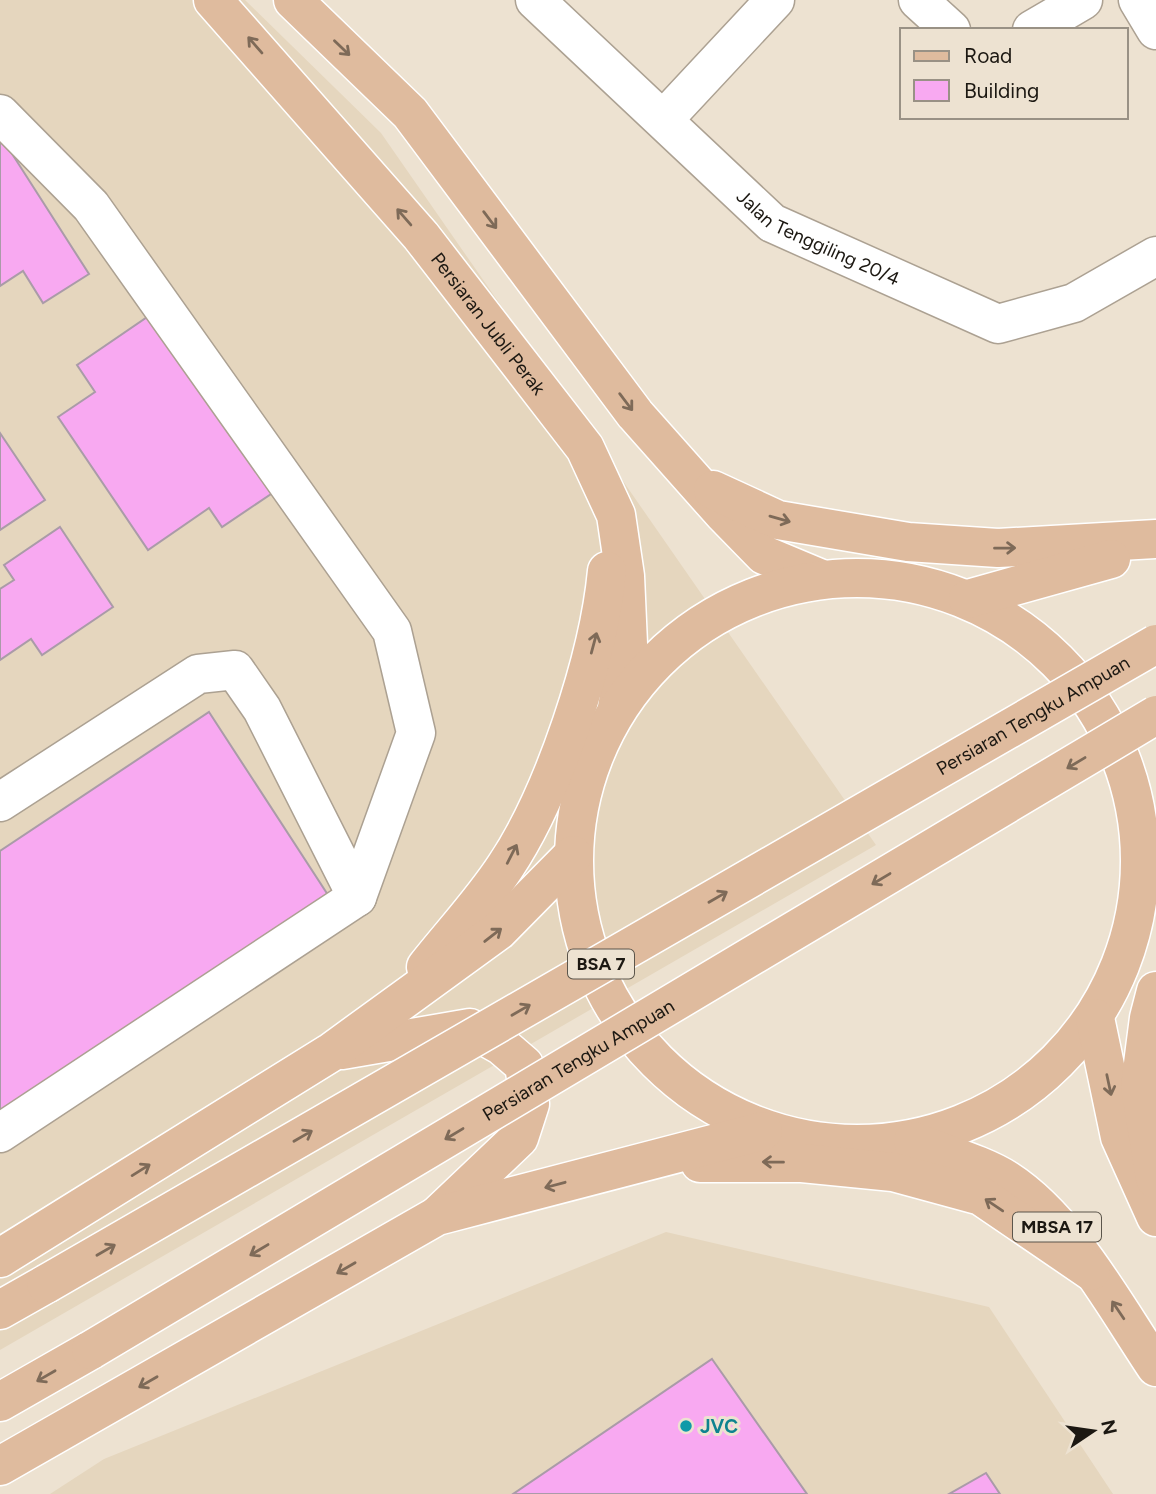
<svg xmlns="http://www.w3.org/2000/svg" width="1156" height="1494" font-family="Figtree,sans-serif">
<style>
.built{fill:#e5d6be}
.building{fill:#f8a9f1;stroke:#aa9ba8;stroke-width:2}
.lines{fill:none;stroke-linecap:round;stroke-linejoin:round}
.minor-casing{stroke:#aca192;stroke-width:41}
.major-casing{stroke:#fff;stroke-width:41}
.minor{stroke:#fff;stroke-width:38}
.major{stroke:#dfbb9e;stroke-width:38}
.major-bridge-casing{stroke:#fff;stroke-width:41;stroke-linecap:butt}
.major-bridge{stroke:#dfbb9e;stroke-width:38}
.oneway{stroke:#7e6a58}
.culture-dot{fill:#0f9aa8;stroke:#ede2d1;stroke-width:2.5}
.labels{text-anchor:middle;stroke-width:6;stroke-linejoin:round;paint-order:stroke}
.shield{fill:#ede2d1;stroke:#5b554b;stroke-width:2}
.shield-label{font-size:18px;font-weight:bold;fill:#1c1812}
.street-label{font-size:19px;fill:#1c1812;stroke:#ede2d1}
.culture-label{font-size:19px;font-weight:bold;fill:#0d838f;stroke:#ede2d1;text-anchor:start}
</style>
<rect width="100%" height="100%" fill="#ede2d1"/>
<path class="built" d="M 0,0 L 245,0 L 381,133 L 876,845 L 0,1350 Z
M 666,1232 L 989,1307 L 1113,1494 L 50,1494 L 104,1459 Z"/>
<path class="building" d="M 0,135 L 89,274 L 43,303 L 23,271 L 0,286 Z
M 159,309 L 280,488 L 222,527 L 209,508 L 148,550 L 58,417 L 95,392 L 77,365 Z
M 0,433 L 45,500 L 0,530 Z
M 60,527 L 113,607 L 42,655 L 31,639 L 0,660 L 0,589 L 14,580 L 4,565 Z
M 209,712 L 328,895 L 0,1112 L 0,851 Z
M 712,1359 L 807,1494 L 513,1494 Z
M 986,1473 L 1000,1494 L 949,1494 Z"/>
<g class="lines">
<defs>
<g id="minor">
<path id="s1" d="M 535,0 L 772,223 L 998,324 L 1074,303 L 1156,256"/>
<path d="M 918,0 L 951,30"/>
<path d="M 1138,0 L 1156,30"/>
<path d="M 1032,30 L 1083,0"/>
<path d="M 0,114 L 91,206 L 392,631 L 416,733 L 357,897 L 0,1133"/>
<path d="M 664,119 L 775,0"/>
<path d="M 0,802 L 198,674 L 235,670 L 262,709 L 357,897"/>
</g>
<g id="major">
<path id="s2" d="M 213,0 L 421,236 L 585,448 L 616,515 L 625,576 L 628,644 L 617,708"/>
<path d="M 293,0 L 410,113 L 635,414 L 723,513 L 764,555 L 819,578"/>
<path d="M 713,490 L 778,520 L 908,542 L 998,548 L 1156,539"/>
<circle cx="857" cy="861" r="283"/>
<path d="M 968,599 L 1111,559"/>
<path d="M 426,967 C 452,934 482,902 505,867 C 554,794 599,657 607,571"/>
<path d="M 1095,1018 L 1120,1137 L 1156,1217"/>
<path d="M 342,1050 L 470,1028 L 502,1046 L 524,1065 L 530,1104 L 519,1138 L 439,1214"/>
<path d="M 913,1141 C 941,1153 982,1164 1007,1180 C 1069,1220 1115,1306 1156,1367"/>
<path d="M 700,1163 L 802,1163 L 893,1172 L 981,1196 L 1091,1271"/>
<path d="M 1155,1179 L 1140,1087 L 1149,1018 L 1156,991"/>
<path d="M 0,1258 L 330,1053 L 498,931 L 573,855"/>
<path d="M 0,1310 L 46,1284"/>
<path d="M 0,1402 L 91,1350"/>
<path d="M 0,1466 L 437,1216 L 763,1131"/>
</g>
</defs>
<use href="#minor" class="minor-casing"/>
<use href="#major" class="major-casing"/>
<use href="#minor" class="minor"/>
<use href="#major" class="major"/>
<defs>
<g id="major-bridge">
<path id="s3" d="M 46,1284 L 1156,644"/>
<path id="s4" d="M 91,1350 L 1156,715"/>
</g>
</defs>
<use href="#major-bridge" class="major-bridge-casing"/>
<use href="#major-bridge" class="major-bridge"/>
</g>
<defs><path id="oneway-shaft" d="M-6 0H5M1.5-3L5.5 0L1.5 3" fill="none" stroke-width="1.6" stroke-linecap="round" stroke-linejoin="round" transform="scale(1.75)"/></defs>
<g class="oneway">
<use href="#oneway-shaft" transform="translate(255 45) rotate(-131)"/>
<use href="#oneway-shaft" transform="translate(342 48) rotate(44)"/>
<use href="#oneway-shaft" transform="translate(404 217) rotate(-131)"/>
<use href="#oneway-shaft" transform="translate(490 220) rotate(53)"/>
<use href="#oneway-shaft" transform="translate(626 402) rotate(53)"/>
<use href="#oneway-shaft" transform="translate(780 519) rotate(16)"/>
<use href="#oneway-shaft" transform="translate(1005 548) rotate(-1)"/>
<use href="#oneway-shaft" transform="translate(594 643) rotate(-75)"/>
<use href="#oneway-shaft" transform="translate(1076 763) rotate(149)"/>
<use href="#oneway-shaft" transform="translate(512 854) rotate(-63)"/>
<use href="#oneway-shaft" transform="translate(881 879) rotate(149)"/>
<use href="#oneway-shaft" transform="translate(718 897) rotate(-30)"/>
<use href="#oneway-shaft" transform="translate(493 935) rotate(-38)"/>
<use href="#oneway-shaft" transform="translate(521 1010) rotate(-30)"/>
<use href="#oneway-shaft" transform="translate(1109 1085) rotate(78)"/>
<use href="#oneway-shaft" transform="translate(454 1134) rotate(149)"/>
<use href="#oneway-shaft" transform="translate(303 1136) rotate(-30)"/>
<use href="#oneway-shaft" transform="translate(773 1162) rotate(-179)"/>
<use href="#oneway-shaft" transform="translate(141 1170) rotate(-32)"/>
<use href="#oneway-shaft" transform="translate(555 1185) rotate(165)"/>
<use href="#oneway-shaft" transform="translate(994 1205) rotate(-146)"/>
<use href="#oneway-shaft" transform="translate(106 1250) rotate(-30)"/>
<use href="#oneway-shaft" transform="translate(259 1250) rotate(149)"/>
<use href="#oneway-shaft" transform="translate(346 1268) rotate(150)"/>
<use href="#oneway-shaft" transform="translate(1118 1310) rotate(-124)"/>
<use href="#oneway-shaft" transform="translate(46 1376) rotate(150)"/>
<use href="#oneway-shaft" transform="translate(148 1382) rotate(150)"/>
</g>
<circle class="culture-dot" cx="686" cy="1426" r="7"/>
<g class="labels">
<g class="shield">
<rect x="568" y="949.5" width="66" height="29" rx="5"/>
<rect x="1013" y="1212.5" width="88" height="29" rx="5"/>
</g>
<g class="shield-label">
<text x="601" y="970">BSA 7</text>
<text x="1057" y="1233">MBSA 17</text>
</g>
<g class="street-label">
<text dy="7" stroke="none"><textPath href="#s1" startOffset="373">Jalan Tenggiling 20/4</textPath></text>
<text dy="7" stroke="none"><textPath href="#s2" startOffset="425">Persiaran Jubli Perak</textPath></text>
<text dy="7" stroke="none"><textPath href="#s3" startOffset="1139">Persiaran Tengku Ampuan</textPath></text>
<text dy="7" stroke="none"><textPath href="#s4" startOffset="567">Persiaran Tengku Ampuan</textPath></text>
</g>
<g class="culture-label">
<text x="700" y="1433">JVC</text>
</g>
</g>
<rect x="900" y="28" width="228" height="91" fill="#ede2d1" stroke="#999185" stroke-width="2"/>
<rect x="914" y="51" width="35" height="10" fill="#dfbb9e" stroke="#999185" stroke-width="2"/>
<text x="964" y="63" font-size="21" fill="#1c1812">Road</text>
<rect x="914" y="80" width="35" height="21" fill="#f8a9f1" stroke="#999185" stroke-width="2"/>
<text x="964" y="98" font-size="21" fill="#1c1812">Building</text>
<g transform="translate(1093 1431) rotate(77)" stroke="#ede2d1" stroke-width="5" paint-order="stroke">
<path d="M0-5L12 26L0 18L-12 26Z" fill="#1c1812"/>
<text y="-10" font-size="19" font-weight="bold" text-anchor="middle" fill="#1c1812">N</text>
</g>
</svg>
